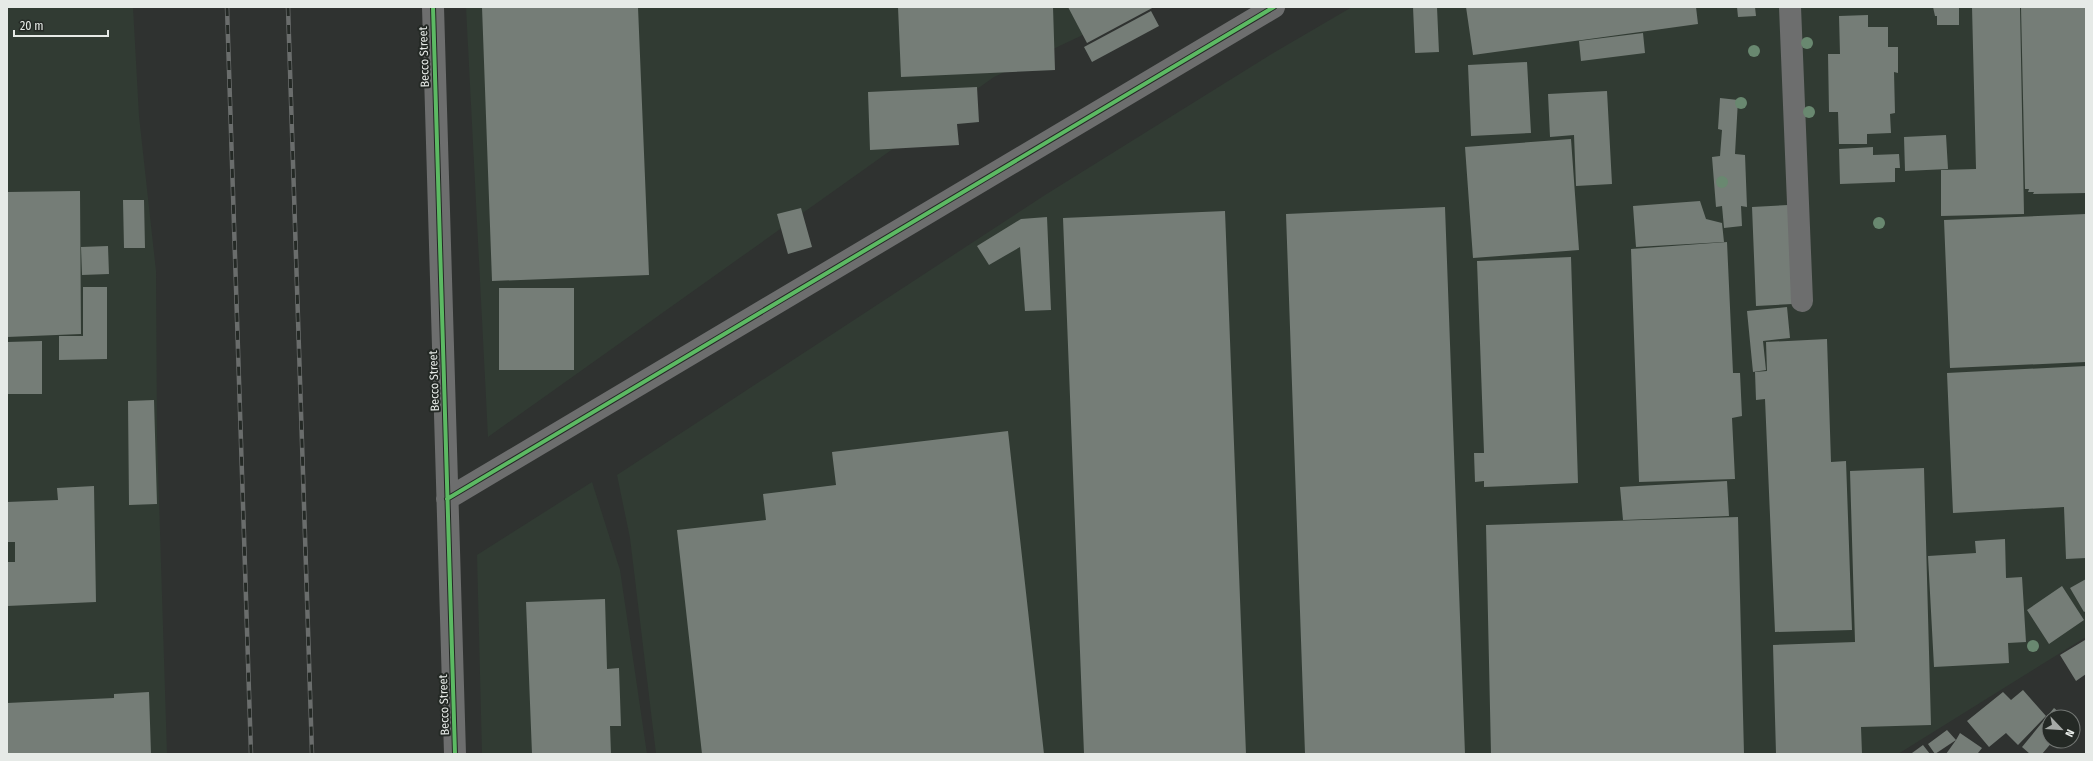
<svg xmlns="http://www.w3.org/2000/svg" width="2093" height="761" font-family="'Fira Sans Condensed',sans-serif">
<style>
.built{fill:#313b33}
.building{fill:#757d77}
.lines{fill:none;stroke-linecap:round;stroke-linejoin:round}
.minor{stroke:#6d6e6e;stroke-width:22}
.rail-casing{stroke:#6a6d6c;stroke-width:4.5}
.rail{stroke:#242925;stroke-width:3;stroke-dasharray:9;stroke-linecap:butt}
.cycleway-casing{stroke:#242925;stroke-width:6}
.cycleway{stroke:#5cba63;stroke-width:4}
.tree{fill:#698870}
.labels{text-anchor:middle;stroke-width:4;stroke-linejoin:round;paint-order:stroke}
.street-label{font-size:12px;fill:#e6eae7;stroke:#242925}
</style>
<rect width="100%" height="100%" fill="#2f3230"/>
<path class="built" d="M 7,7 L 133,7 L 139,116 L 156,271 L 157,436 L 167,754 L 7,754 Z
M 466,7 L 1142,7 L 994,77 L 488,437 Z
M 1352,7 L 2086,7 L 2086,637 L 1898,754 L 656,754 L 630,538 L 617,475 L 1045,195 L 1275,52 Z
M 592,482 L 620,570 L 647,754 L 482,754 L 477,555 Z"/>
<path class="building" d="M 482,7 L 638,7 L 649,275 L 492,281 Z
M 898,7 L 1053,7 L 1055,70 L 901,77 Z
M 1068,7 L 1154,7 L 1087,43 Z
M 1413,7 L 1437,7 L 1439,52 L 1415,53 Z
M 1466,7 L 1696,7 L 1698,24 L 1473,55 Z
M 1737,7 L 1755,7 L 1756,16 L 1738,17 Z
M 1933,7 L 1959,7 L 1959,25 L 1937,25 L 1937,16 L 1935,16 Z
M 1972,7 L 2020,7 L 2024,214 L 1941,216 L 1941,170 L 1976,169 Z
M 2021,7 L 2086,7 L 2086,193 L 2033,194 L 2034,192 L 2028,192 L 2029,189 L 2025,189 Z
M 1151,11 L 1159,26 L 1092,62 L 1084,47 Z
M 1868,15 L 1868,27 L 1888,27 L 1888,47 L 1898,47 L 1898,73 L 1894,72 L 1895,113 L 1890,114 L 1891,133 L 1867,134 L 1867,144 L 1839,144 L 1838,112 L 1829,112 L 1828,54 L 1840,54 L 1839,16 Z
M 1643,33 L 1645,53 L 1581,61 L 1579,41 Z
M 1527,62 L 1531,133 L 1471,136 L 1468,65 Z
M 977,87 L 979,122 L 957,124 L 959,145 L 870,150 L 868,92 Z
M 1607,91 L 1612,184 L 1576,186 L 1574,135 L 1550,137 L 1548,94 Z
M 1720,98 L 1738,100 L 1735,154 L 1745,155 L 1747,207 L 1741,206 L 1742,226 L 1724,228 L 1722,206 L 1716,207 L 1712,157 L 1720,156 L 1722,130 L 1718,129 Z
M 1946,135 L 1948,169 L 1905,171 L 1904,137 Z
M 1571,139 L 1579,250 L 1473,258 L 1465,147 Z
M 1873,147 L 1873,155 L 1899,154 L 1900,168 L 1895,168 L 1895,182 L 1840,184 L 1839,149 Z
M 80,191 L 81,334 L 7,337 L 7,192 Z
M 123,200 L 144,200 L 145,248 L 124,248 Z
M 1700,201 L 1706,219 L 1722,223 L 1724,242 L 1636,247 L 1633,206 Z
M 1788,205 L 1792,304 L 1756,306 L 1752,207 Z
M 1445,207 L 1465,754 L 1305,754 L 1286,214 Z
M 801,208 L 812,247 L 788,254 L 777,214 Z
M 1225,211 L 1246,754 L 1084,754 L 1063,218 Z
M 2086,214 L 2086,362 L 1950,368 L 1944,220 Z
M 1047,217 L 1051,310 L 1025,311 L 1020,247 L 989,265 L 977,246 L 1021,219 Z
M 1727,242 L 1733,373 L 1740,373 L 1742,416 L 1732,418 L 1735,479 L 1639,482 L 1631,249 Z
M 108,246 L 109,274 L 82,275 L 81,247 Z
M 1571,257 L 1578,483 L 1484,487 L 1484,481 L 1475,482 L 1474,453 L 1484,453 L 1477,261 Z
M 83,287 L 107,287 L 107,359 L 59,360 L 59,336 L 83,336 Z
M 499,288 L 574,288 L 574,370 L 499,370 Z
M 1787,307 L 1790,338 L 1763,341 L 1766,370 L 1753,372 L 1747,311 Z
M 1827,339 L 1831,462 L 1846,461 L 1852,630 L 1775,632 L 1765,399 L 1756,400 L 1755,372 L 1767,371 L 1766,342 Z
M 42,341 L 42,394 L 7,394 L 7,342 Z
M 2086,366 L 2086,558 L 2066,559 L 2064,507 L 1953,513 L 1947,373 Z
M 154,400 L 157,504 L 129,505 L 128,401 Z
M 1008,431 L 1044,754 L 702,754 L 677,530 L 766,520 L 763,494 L 836,485 L 832,452 Z
M 1924,468 L 1931,725 L 1861,727 L 1862,754 L 1776,754 L 1773,645 L 1855,642 L 1850,471 Z
M 1727,481 L 1729,516 L 1623,520 L 1620,487 Z
M 94,486 L 96,602 L 7,606 L 7,562 L 15,562 L 15,542 L 7,542 L 7,502 L 58,500 L 57,488 Z
M 1738,517 L 1744,754 L 1491,754 L 1486,525 Z
M 2005,539 L 2006,578 L 2022,577 L 2026,642 L 2008,643 L 2009,663 L 1934,667 L 1928,556 L 1976,553 L 1975,541 Z
M 2086,579 L 2086,611 L 2084,612 L 2070,588 Z
M 2062,586 L 2084,620 L 2049,644 L 2027,610 Z
M 605,599 L 607,669 L 619,668 L 621,726 L 610,726 L 611,754 L 532,754 L 526,602 Z
M 2085,640 L 2086,674 L 2076,681 L 2060,655 Z
M 2023,690 L 2046,716 L 2018,745 L 2006,733 L 1989,747 L 1967,721 L 2003,692 L 2011,700 Z
M 149,692 L 151,754 L 7,754 L 7,703 L 114,698 L 114,694 Z
M 2054,708 L 2065,717 L 2049,717 L 2049,741 L 2053,741 L 2042,754 L 2030,754 L 2022,747 Z
M 1947,730 L 1956,740 L 1960,733 L 1982,748 L 1978,753 L 1980,754 L 1946,754 L 1956,740 L 1935,754 L 1928,744 Z
M 1923,745 L 1930,754 L 1912,754 L 1912,753 Z"/>
<g class="lines">
<path class="minor" d="M 433,7 L 455,754
M 1790,7 L 1802,301
M 447,499 L 1274,7"/>
<defs>
<path id="rail" d="M 227,7 L 251,754
M 288,7 L 312,754"/>
</defs>
<use href="#rail" class="rail-casing"/>
<use href="#rail" class="rail"/>
<defs>
<path id="cycleway" d="M 433,7 L 455,754
M 447,499 L 1274,7"/>
</defs>
<use href="#cycleway" class="cycleway-casing"/>
<use href="#cycleway" class="cycleway"/>
</g>
<g class="tree">
<circle cx="1807" cy="43" r="6"/>
<circle cx="1754" cy="51" r="6"/>
<circle cx="1741" cy="103" r="6"/>
<circle cx="1809" cy="112" r="6"/>
<circle cx="1722" cy="182" r="6"/>
<circle cx="1879" cy="223" r="6"/>
<circle cx="2033" cy="646" r="6"/>
</g>
<g class="labels">
<g class="street-label">
<text transform="translate(424 57) rotate(-92)" y="4">Becco Street</text>
<text transform="translate(434 381) rotate(-92)" y="4">Becco Street</text>
<text transform="translate(444 705) rotate(-92)" y="4">Becco Street</text>
</g>
</g>
<rect width="2093" height="761" fill="none" stroke="#e6eae7" stroke-width="16"/>
<g transform="translate(2061 729) rotate(115)"><circle r="19" fill="#242925" stroke="#727673"/>
<path d="M0-3L7 15L0 10L-7 15Z" fill="#a6aaa7"/>
<text y="-6" font-size="11" font-weight="bold" text-anchor="middle" fill="#e6eae7">N</text>
</g>
<path d="M14 30v6h94v-6" fill="none" stroke="#e6eae7" stroke-width="2"/>
<text x="20" y="30" font-size="12" fill="#e6eae7" stroke="#242925" stroke-width="3" paint-order="stroke">20 m</text>
</svg>
